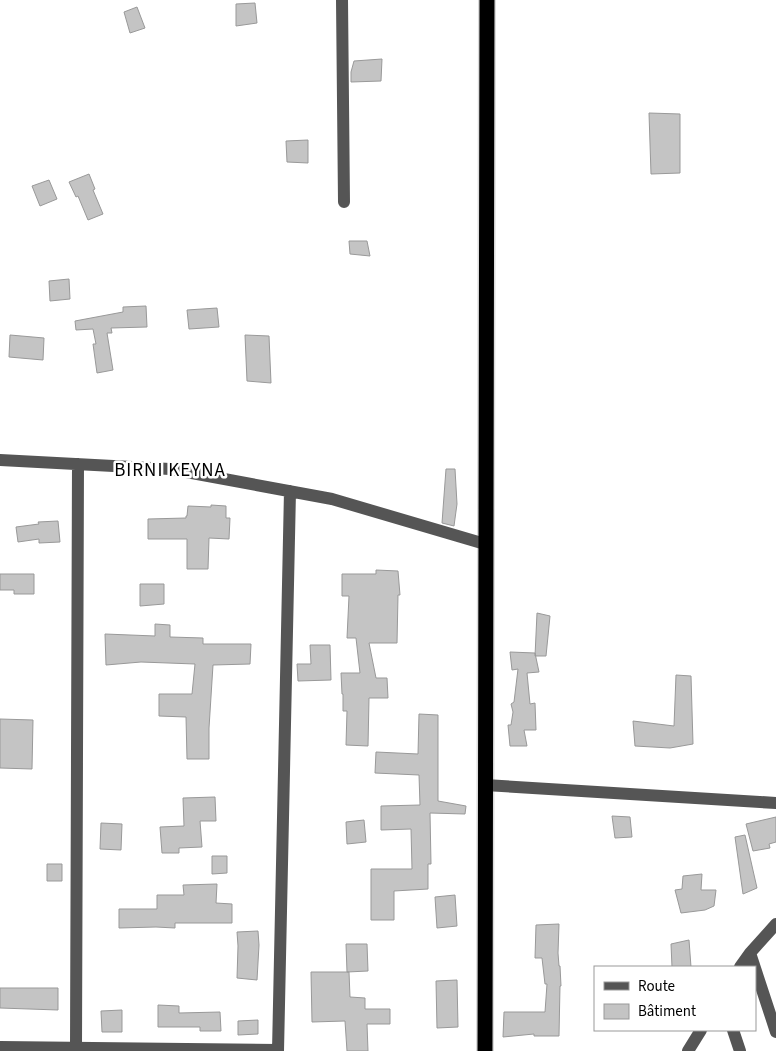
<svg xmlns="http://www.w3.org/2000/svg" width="776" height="1051" font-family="'Source Sans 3',sans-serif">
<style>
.building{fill:#c4c4c4;stroke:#999}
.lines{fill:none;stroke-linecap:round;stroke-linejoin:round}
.highway-casing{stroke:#dbdbdb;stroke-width:18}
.minor{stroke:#555;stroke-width:12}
.highway{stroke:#000;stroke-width:15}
.labels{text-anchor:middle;stroke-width:5;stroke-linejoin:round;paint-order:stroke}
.quarter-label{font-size:19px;letter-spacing:1px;fill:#000;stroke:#fff}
</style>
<rect width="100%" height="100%" fill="#fff"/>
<path class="building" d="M 255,3 L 257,23 L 236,26 L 236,4 Z
M 137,7 L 145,28 L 130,33 L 124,12 Z
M 382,59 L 381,81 L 351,82 L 351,72 L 354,61 Z
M 649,113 L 680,114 L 680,173 L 651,174 Z
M 308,140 L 308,163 L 287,162 L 286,141 Z
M 89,174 L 95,189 L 93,190 L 103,214 L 88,220 L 78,196 L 76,197 L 69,182 Z
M 49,180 L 57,199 L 40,206 L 32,186 Z
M 349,241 L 367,241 L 370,256 L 350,254 Z
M 69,279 L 70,299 L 50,301 L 49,281 Z
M 146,306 L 147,327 L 111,328 L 112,333 L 107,333 L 113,370 L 97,373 L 93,344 L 96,344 L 93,329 L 76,330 L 75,321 L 123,312 L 123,307 Z
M 217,308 L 219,327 L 189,329 L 187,310 Z
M 10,335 L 44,338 L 43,360 L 9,357 Z
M 245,335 L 269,336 L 271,383 L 247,381 Z
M 446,469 L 455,469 L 457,504 L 454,526 L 442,523 Z
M 211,505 L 226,506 L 226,518 L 230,518 L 229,539 L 209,538 L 208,569 L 187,569 L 187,539 L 148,539 L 148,519 L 186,518 L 186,516 L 187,516 L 188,506 L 211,507 Z
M 58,521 L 60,542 L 39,543 L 39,539 L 18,542 L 16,527 L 39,524 L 38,522 Z
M 376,570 L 398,571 L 400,595 L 398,595 L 397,643 L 369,643 L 376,678 L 387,678 L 388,698 L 369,698 L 368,746 L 346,745 L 347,711 L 343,711 L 343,694 L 342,694 L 341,673 L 360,673 L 356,638 L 347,638 L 349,596 L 342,596 L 342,574 L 376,574 Z
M 0,574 L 34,574 L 34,594 L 14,594 L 14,590 L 0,590 Z
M 140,584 L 164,584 L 164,604 L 140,606 Z
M 537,613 L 550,616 L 546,656 L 535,656 Z
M 155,624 L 170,625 L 170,637 L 203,638 L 203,644 L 251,644 L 250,664 L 213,665 L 209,728 L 209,759 L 187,759 L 186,717 L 159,716 L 159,694 L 192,694 L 195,664 L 141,662 L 106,665 L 105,634 L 155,636 Z
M 310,645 L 330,645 L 331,680 L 298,681 L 297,664 L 311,664 Z
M 510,652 L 535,653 L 539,672 L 527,673 L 530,704 L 535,703 L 536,730 L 524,730 L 527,746 L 510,746 L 508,725 L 511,725 L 513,712 L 511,704 L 514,702 L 518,669 L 512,670 Z
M 676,675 L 691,676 L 693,744 L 670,748 L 635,746 L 633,721 L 674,726 Z
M 419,714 L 438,715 L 438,801 L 466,806 L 465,814 L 430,813 L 431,864 L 428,864 L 428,889 L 394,891 L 394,920 L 371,920 L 371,869 L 412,869 L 411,829 L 381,830 L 381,806 L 420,805 L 419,775 L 375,773 L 376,752 L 418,754 Z
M 0,719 L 33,720 L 32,769 L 0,768 Z
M 215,797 L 216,821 L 200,821 L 202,847 L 179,848 L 179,853 L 162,853 L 160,827 L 184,826 L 183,798 Z
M 612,816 L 630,817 L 632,837 L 615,838 Z
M 776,817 L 776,842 L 769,844 L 770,848 L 753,851 L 746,824 Z
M 364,820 L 366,842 L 347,844 L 346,822 Z
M 101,823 L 122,824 L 121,850 L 100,849 Z
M 745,835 L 757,888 L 743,894 L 735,837 Z
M 212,856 L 227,856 L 227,873 L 212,874 Z
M 47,864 L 62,864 L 62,881 L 47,881 Z
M 702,874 L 701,890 L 716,890 L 714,906 L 705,910 L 681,913 L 675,890 L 682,889 L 683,876 Z
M 217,884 L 216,903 L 232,904 L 232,923 L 175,923 L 175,928 L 156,927 L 119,928 L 119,909 L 157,909 L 157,895 L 184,895 L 183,885 Z
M 455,895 L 457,926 L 437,928 L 435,897 Z
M 559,924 L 558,953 L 559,966 L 560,966 L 561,986 L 560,986 L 559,1036 L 534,1036 L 534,1034 L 503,1037 L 504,1012 L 545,1012 L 547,984 L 545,984 L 542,958 L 535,958 L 536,925 Z
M 258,931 L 259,945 L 257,980 L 237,978 L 238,946 L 237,932 Z
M 689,940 L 691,967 L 672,967 L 671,944 Z
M 346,944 L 367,944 L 368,971 L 347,972 Z
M 311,972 L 349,972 L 350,997 L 365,998 L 365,1009 L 390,1009 L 390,1024 L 367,1024 L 368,1051 L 347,1051 L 345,1021 L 312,1022 Z
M 457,980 L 458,1027 L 437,1028 L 436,981 Z
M 0,988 L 58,988 L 58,1010 L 0,1008 Z
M 158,1005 L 179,1006 L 179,1013 L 220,1012 L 221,1031 L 200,1031 L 200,1027 L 158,1027 Z
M 122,1010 L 122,1032 L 102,1032 L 101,1011 Z
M 258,1020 L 258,1034 L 238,1035 L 238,1021 Z"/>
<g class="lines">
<defs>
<path id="highway" d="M 485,1051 L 487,0"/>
</defs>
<use href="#highway" class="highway-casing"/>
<path class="minor" d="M 342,0 L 344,202
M 0,460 L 170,469 L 332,499 L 485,544
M 485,785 L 776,803
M 750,953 L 776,1032
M 740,967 L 750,953 L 776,924
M 733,1030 L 740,1051
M 0,1047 L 278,1050
M 76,1047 L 78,464
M 278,1051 L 290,491
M 688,1051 L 701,1030"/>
<use href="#highway" class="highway"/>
</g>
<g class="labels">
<g class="quarter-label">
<text x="170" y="476">BIRNI KEYNA</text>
</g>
</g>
<rect x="594" y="966" width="162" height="65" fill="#ffffff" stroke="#999999"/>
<rect x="604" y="982" width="25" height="8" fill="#555555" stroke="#999999"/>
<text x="638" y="991" font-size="15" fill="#000000">Route</text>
<rect x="604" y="1004" width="25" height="15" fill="#c4c4c4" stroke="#999999"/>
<text x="638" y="1016" font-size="15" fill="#000000">Bâtiment</text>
</svg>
